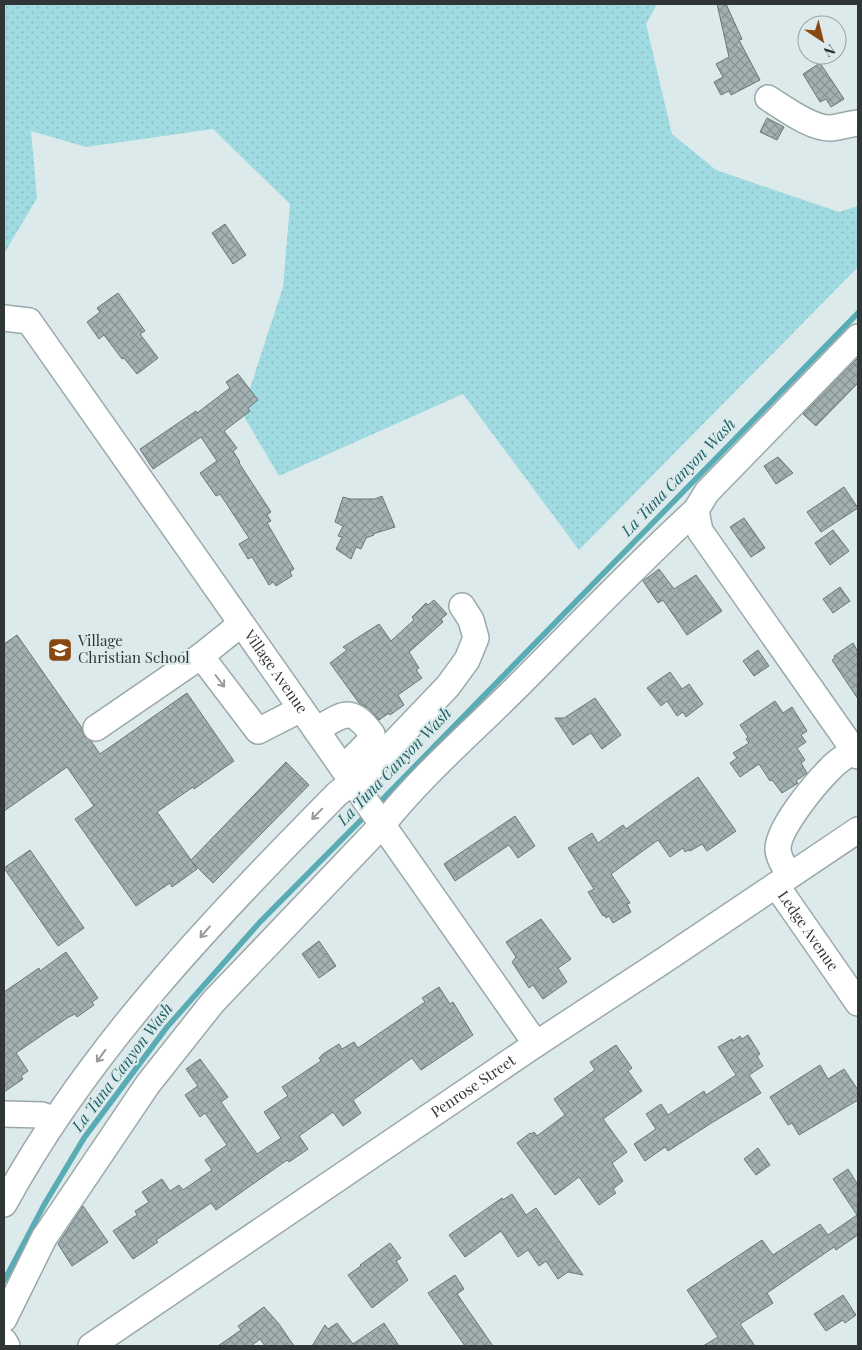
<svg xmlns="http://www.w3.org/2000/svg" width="862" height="1350" font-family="'Playfair Display',serif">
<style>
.grass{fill:url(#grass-dots)}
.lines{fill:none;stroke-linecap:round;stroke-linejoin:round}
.stream{stroke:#59abb4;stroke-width:5.5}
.building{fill:url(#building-cross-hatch);stroke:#6b7778}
.minor-casing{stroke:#9ba8a9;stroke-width:28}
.minor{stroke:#fff;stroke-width:25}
.oneway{stroke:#989a9a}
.labels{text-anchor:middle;stroke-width:4;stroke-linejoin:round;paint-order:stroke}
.poi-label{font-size:15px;fill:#303536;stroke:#dceaeb;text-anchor:start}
.street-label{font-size:15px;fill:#303536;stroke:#dceaeb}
.water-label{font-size:16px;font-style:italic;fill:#1e6268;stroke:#dceaeb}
</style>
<defs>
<pattern id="grass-dots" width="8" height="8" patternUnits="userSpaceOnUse" patternTransform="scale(1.25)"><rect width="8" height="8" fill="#a0dbe1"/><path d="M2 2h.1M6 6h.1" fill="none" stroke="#8abdc2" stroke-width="1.8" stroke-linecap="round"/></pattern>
<pattern id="building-cross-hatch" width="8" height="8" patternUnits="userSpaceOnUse" patternTransform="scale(1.25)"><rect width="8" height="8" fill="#a4b1b2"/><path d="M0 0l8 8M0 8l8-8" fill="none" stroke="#869192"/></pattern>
</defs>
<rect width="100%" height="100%" fill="#dceaeb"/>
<path class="grass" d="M 4,4 L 657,4 L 646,24 L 672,134 L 716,170 L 839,212 L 858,206 L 858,267 L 579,550 L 463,394 L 279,476 L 242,413 L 283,287 L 290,204 L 213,129 L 86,147 L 31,131 L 37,198 L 4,254 Z"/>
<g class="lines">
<path class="stream" d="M 376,806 L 858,313
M 4,1281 L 44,1205 L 84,1138 L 167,1027 L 260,922 L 367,814"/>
</g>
<path class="building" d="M 717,4 L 726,4 L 742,39 L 739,40 L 760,80 L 731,95 L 729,91 L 721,95 L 714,82 L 723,77 L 716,64 L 729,57 Z
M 820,63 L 844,99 L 831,107 L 826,99 L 820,102 L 803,74 Z
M 767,118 L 784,127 L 777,140 L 760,132 Z
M 225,224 L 246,255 L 233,264 L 212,233 Z
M 118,293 L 145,331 L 140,334 L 158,358 L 137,374 L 124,358 L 122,359 L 104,335 L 99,339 L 87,322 L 100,312 L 97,308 Z
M 858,358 L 858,383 L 816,426 L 803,414 Z
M 238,374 L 258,400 L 248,408 L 250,411 L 224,431 L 237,448 L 233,451 L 240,462 L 239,463 L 271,512 L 267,515 L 271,521 L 267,523 L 294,569 L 290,572 L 292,576 L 276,586 L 273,582 L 269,585 L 252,557 L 248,559 L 239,544 L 249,538 L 220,494 L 216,496 L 200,473 L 217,461 L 201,437 L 153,469 L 140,449 L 196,411 L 197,413 L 230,388 L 226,382 Z
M 778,457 L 793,473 L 776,484 L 764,466 Z
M 844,487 L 858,508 L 821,532 L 807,512 Z
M 382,496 L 395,527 L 373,534 L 374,535 L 366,538 L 361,549 L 356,547 L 351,559 L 336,549 L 342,537 L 338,536 L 343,526 L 335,522 L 343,497 L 350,499 L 375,499 Z
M 744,518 L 765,548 L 751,557 L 730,527 Z
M 833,530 L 849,551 L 830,565 L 815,543 Z
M 659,569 L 674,589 L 696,575 L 722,611 L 687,635 L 663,600 L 658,603 L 643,581 Z
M 840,587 L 850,601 L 833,613 L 823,599 Z
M 434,600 L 447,614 L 441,619 L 443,622 L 409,652 L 419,668 L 416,670 L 422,678 L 398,695 L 404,705 L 390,715 L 389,713 L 379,720 L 368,708 L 359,703 L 330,663 L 347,650 L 343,647 L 379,624 L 391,641 L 414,620 L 412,617 L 426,603 L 428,605 Z
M 17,635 L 82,728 L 84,736 L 91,741 L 100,754 L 187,693 L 234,761 L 194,789 L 193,787 L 157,812 L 191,860 L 286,762 L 309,785 L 213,883 L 192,862 L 197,869 L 172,887 L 170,883 L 136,906 L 75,819 L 94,806 L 67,767 L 4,811 L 4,644 Z
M 853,643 L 858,652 L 858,699 L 832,660 L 835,658 L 834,656 Z
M 758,650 L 769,666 L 754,676 L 743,661 Z
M 670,672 L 682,689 L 689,684 L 703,704 L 686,717 L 683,712 L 677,716 L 667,701 L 661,706 L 647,688 Z
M 595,698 L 621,735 L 602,749 L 591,733 L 573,745 L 555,718 L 564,718 Z
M 775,701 L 783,713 L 792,707 L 807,731 L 801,735 L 806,742 L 797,748 L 805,760 L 801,763 L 807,773 L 796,781 L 798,783 L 782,793 L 772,780 L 770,781 L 759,764 L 740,777 L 730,763 L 737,758 L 733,753 L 749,743 L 746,739 L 748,737 L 740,725 Z
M 698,777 L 736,831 L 707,851 L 702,844 L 690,851 L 688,850 L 685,852 L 683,848 L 670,857 L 658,840 L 611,874 L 630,903 L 627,904 L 631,912 L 613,923 L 609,916 L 606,918 L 604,915 L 603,916 L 588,892 L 594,889 L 568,848 L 592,833 L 598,843 L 623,825 L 626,829 Z
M 515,816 L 535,846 L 518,858 L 509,845 L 455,881 L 444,864 Z
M 30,850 L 84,928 L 58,946 L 4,868 Z
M 541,919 L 571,959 L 558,968 L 567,982 L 543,999 L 533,985 L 529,988 L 512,962 L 516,957 L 506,942 Z
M 319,941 L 336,966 L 319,978 L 302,954 Z
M 66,952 L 98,998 L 92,1002 L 94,1005 L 77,1017 L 75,1014 L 67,1018 L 16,1053 L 28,1071 L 21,1076 L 23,1079 L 4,1092 L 4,992 L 39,968 L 40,971 Z
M 439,987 L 450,1004 L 453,1002 L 473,1035 L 421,1070 L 412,1058 L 353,1100 L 361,1113 L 343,1126 L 333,1112 L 299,1136 L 308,1149 L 289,1162 L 287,1160 L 216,1210 L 211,1203 L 156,1240 L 158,1242 L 133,1259 L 113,1231 L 137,1215 L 135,1211 L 149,1202 L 142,1192 L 162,1179 L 170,1191 L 179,1185 L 183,1190 L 212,1170 L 205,1160 L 227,1145 L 205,1113 L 200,1117 L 185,1095 L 198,1086 L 186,1069 L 200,1059 L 228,1097 L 221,1102 L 257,1154 L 281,1138 L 264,1112 L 288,1096 L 282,1087 L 321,1061 L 319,1058 L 323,1054 L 339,1044 L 342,1049 L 354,1042 L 358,1048 L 425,1002 L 422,998 Z
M 748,1035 L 760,1054 L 757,1056 L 763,1066 L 749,1075 L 761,1093 L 713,1122 L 668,1151 L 665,1147 L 645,1161 L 634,1144 L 656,1129 L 646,1114 L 661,1104 L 668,1115 L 704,1091 L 706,1095 L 736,1075 L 718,1047 L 732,1039 L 733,1041 L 740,1036 L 742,1039 Z
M 616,1045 L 632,1068 L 628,1071 L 642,1091 L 603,1119 L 627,1152 L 612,1163 L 623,1181 L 613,1189 L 616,1193 L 599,1205 L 579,1177 L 555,1195 L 517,1143 L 530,1133 L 531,1134 L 534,1132 L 537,1136 L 565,1115 L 554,1099 L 595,1070 L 590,1062 Z
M 820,1065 L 828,1079 L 844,1069 L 858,1090 L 858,1100 L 799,1135 L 792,1123 L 788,1125 L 770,1097 Z
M 758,1148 L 770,1165 L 756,1175 L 744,1159 Z
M 848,1169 L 858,1185 L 858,1235 L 836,1250 L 834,1247 L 767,1293 L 773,1303 L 740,1324 L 755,1346 L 703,1346 L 718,1337 L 687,1290 L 762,1240 L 773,1255 L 820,1224 L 828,1235 L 857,1215 L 833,1179 Z
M 512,1194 L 526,1215 L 536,1208 L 583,1275 L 568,1272 L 558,1279 L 546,1261 L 539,1266 L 528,1250 L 518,1257 L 501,1231 L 465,1257 L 449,1235 L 502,1198 L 503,1200 Z
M 83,1206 L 108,1242 L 72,1266 L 58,1244 Z
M 390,1243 L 401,1258 L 396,1261 L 408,1280 L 372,1308 L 348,1275 L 361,1266 L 360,1265 Z
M 455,1275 L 464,1289 L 457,1294 L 493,1346 L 465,1346 L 428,1293 Z
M 843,1295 L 856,1315 L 845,1323 L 843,1320 L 826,1331 L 814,1314 Z
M 264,1307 L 279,1324 L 294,1346 L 265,1346 L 260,1339 L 251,1346 L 218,1346 L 241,1330 L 238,1326 Z
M 337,1323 L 353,1344 L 384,1323 L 399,1346 L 312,1346 L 325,1325 L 328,1329 Z"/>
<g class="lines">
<defs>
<g id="minor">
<path d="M 768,98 C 784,108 812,129 831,128 C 840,127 849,124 858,123"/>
<path id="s1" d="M 4,318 L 29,321 C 198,562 368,802 536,1044"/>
<path d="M 858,337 L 707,492 L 696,510 L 700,531 L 858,756"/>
<path d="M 241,624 L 201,656 L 258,731 L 301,709"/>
<path d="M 96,728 L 201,656"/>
<path d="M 316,730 C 344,714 350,705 372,734 L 368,743 L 343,768"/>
<path d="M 357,786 L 385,752 L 448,686 L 467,660 L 476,638 L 471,620 L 462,606"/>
<path d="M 789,875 C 785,867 779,860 778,850 C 777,829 815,784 830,769 C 837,761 846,756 855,750"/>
<path id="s2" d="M 776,885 L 858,1003"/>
<path d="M 4,1114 L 42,1115 L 54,1120"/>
<path d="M 4,1204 C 89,1048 213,920 337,794 L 353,781"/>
<path d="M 4,1319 L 44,1238 L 148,1084 L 213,1002 L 383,824 C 423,774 473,731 518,686 C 577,627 634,567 696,510"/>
<path d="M 4,1341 L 7,1346"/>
<path id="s3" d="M 91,1346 L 536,1044 L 663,961 L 858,830"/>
</g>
</defs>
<use href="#minor" class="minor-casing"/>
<use href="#minor" class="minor"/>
</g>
<defs><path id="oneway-shaft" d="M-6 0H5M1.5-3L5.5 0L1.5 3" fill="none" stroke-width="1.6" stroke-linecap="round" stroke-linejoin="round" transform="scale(1.25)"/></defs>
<g class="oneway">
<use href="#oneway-shaft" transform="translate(220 681) rotate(53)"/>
<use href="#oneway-shaft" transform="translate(317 814) rotate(134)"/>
<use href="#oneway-shaft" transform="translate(205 932) rotate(131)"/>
<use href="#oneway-shaft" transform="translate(101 1056) rotate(126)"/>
</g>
<defs>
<symbol id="school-square" viewBox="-11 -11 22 22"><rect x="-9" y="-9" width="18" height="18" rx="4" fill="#894812" stroke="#dceaeb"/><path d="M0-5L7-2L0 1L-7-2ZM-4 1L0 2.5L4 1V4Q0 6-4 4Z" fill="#fff"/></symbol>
</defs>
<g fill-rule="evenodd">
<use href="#school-square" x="46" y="636" width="28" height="28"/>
</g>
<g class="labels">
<g class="poi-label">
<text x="78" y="646">Village<tspan x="78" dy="17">Christian School</tspan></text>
</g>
<g class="street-label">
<text dy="5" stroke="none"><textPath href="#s1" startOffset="454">Village Avenue</textPath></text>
<text dy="5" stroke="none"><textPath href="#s2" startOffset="56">Ledge Avenue</textPath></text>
<text dy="5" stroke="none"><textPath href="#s3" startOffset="462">Penrose Street</textPath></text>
</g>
<g class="water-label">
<text transform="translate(678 477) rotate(-46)" y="6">La Tuna Canyon Wash</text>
<text transform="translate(394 766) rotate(-46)" y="6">La Tuna Canyon Wash</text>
<text transform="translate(122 1067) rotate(-53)" y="6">La Tuna Canyon Wash</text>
</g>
</g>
<rect width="862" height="1350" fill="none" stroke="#303536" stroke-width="10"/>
<g transform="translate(822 40) rotate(145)"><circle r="24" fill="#dceaeb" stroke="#97a2a3"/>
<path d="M0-4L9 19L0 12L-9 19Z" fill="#894812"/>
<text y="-8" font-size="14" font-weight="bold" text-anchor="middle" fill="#303536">N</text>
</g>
</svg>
